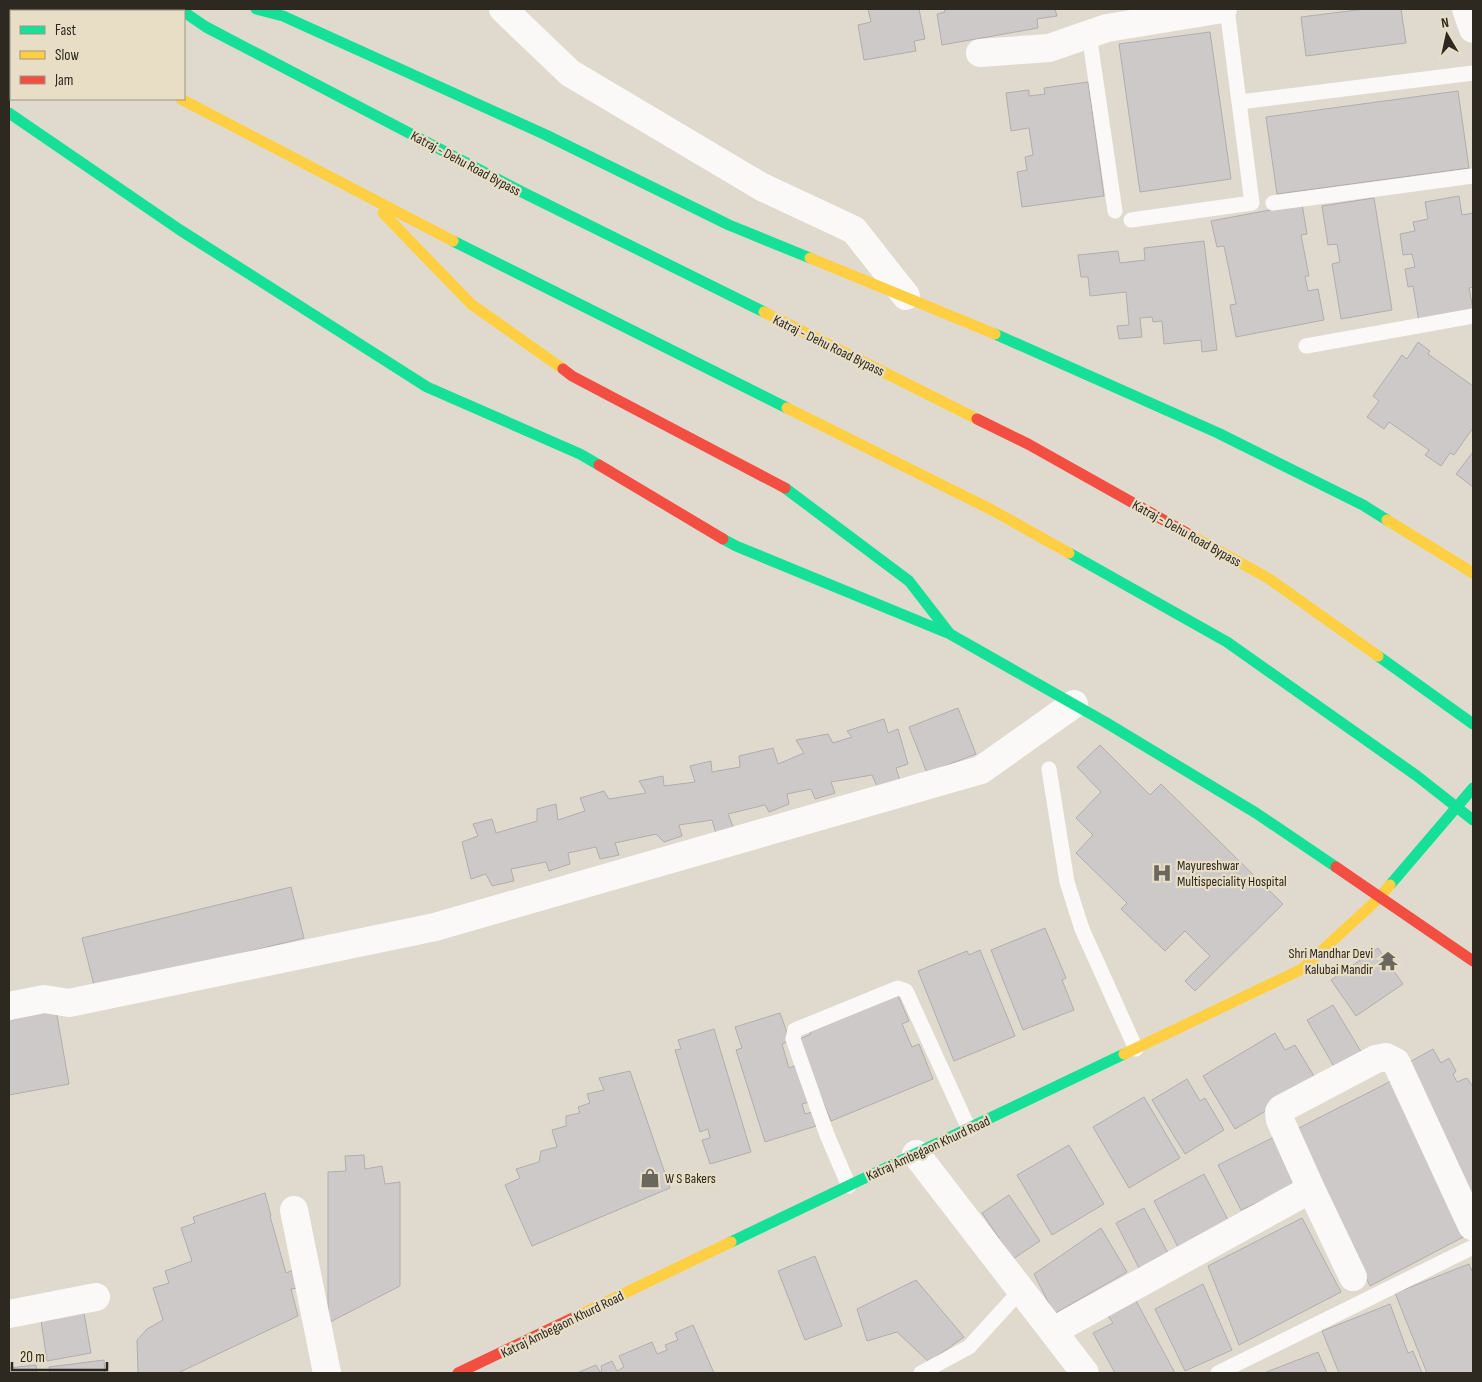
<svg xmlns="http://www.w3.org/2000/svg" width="1482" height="1382" font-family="'Sofia Sans Condensed',sans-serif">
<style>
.building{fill:#cdc9c9;stroke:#b1adac}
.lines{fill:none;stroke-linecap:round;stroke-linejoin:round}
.lane{stroke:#faf9f8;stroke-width:15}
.street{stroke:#faf9f8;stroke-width:28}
.fast{stroke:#16e098;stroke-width:11}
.slow{stroke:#ffcf43;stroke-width:11}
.jam{stroke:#f24e42;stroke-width:11}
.labels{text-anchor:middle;stroke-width:4.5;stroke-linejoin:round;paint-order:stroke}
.street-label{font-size:14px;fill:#2d2920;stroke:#e8dec6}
.poi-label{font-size:14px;fill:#2d2920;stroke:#e8dec6;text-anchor:start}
</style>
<rect width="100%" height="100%" fill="#e0dace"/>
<path class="building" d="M 868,9 L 919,9 L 925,39 L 914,41 L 916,51 L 864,60 L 858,25 L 871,22 Z
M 944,9 L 1055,9 L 1057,16 L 1037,19 L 1038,28 L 942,45 L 937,14 L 945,12 Z
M 1365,9 L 1401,9 L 1406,43 L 1306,56 L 1301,17 Z
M 1210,32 L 1231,179 L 1140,192 L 1119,44 Z
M 1088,82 L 1104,196 L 1022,207 L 1017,172 L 1027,170 L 1025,157 L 1033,155 L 1029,128 L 1011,131 L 1006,93 L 1029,90 L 1029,96 L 1045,94 L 1044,88 Z
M 1458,91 L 1469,168 L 1277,194 L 1266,117 Z
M 1459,196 L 1462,215 L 1473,213 L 1473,287 L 1469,288 L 1473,309 L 1419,322 L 1413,286 L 1408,287 L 1405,269 L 1415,267 L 1412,254 L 1403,255 L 1400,234 L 1415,231 L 1413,222 L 1428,219 L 1425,202 Z
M 1374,198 L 1392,310 L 1341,319 L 1332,264 L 1340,262 L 1337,244 L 1328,245 L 1322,206 Z
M 1302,204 L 1307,234 L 1301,235 L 1309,276 L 1305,276 L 1308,291 L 1318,289 L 1324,320 L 1236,337 L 1230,305 L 1236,304 L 1224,246 L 1217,247 L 1211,221 Z
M 1204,241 L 1217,350 L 1202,352 L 1201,340 L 1164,344 L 1162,321 L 1153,322 L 1152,317 L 1140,318 L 1142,337 L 1119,339 L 1117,326 L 1129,325 L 1126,292 L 1090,296 L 1088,277 L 1081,277 L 1078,255 L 1118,251 L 1120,263 L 1145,260 L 1144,248 Z
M 1418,342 L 1430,351 L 1428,354 L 1473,386 L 1473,428 L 1454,455 L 1450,453 L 1441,466 L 1425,455 L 1429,450 L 1389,422 L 1384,429 L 1367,417 L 1379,401 L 1373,396 L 1402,355 L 1407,359 Z
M 1473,452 L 1473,487 L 1456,474 Z
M 958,708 L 976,754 L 927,773 L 909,727 Z
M 884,719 L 888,733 L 898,729 L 908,764 L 896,768 L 901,784 L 880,793 L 872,775 L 831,782 L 835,793 L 815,799 L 811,789 L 787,794 L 789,804 L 769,812 L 765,805 L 728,814 L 737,836 L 718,840 L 712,820 L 679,825 L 682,836 L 664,842 L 656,834 L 615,843 L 619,855 L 600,859 L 596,847 L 568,853 L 570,864 L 549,871 L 546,862 L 511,869 L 514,881 L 492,886 L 486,874 L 471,879 L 462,842 L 478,836 L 473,824 L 492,819 L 496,833 L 537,821 L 537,809 L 556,804 L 558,820 L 585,811 L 580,798 L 604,791 L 609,799 L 646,793 L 639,781 L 663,776 L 664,786 L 695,782 L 690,766 L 711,761 L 712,772 L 740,767 L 739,756 L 773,748 L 778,764 L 804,753 L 796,740 L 828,734 L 833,743 L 852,737 L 847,731 Z
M 1100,745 L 1150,795 L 1161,784 L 1283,904 L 1195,991 L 1185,981 L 1210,956 L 1185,931 L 1165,951 L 1121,909 L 1127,903 L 1076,853 L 1093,835 L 1076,818 L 1101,792 L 1077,767 Z
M 291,887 L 304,938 L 95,989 L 82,938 Z
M 1045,928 L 1066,978 L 1062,980 L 1074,1010 L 1023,1030 L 991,950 Z
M 1378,948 L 1403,984 L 1356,1016 L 1331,980 Z
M 980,950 L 1015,1036 L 954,1061 L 918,971 L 967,951 L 969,955 Z
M 896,991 L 909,1021 L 902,1024 L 912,1047 L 919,1044 L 933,1079 L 831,1121 L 797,1040 L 811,1034 L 808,1028 Z
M 55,1004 L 69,1084 L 9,1095 L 9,1012 Z
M 1333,1005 L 1363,1055 L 1336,1070 L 1307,1020 Z
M 780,1013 L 790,1041 L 782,1044 L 789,1068 L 797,1065 L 809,1102 L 802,1104 L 805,1114 L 812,1112 L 816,1126 L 765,1142 L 736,1050 L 742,1048 L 735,1027 Z
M 714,1029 L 751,1152 L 710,1164 L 702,1140 L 710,1138 L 708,1129 L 700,1132 L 675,1050 L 681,1049 L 678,1040 Z
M 1275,1033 L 1285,1050 L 1295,1045 L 1317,1081 L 1235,1129 L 1203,1076 Z
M 1433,1049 L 1441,1063 L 1449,1058 L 1456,1071 L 1453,1075 L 1457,1082 L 1467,1078 L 1473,1087 L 1473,1213 L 1406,1064 Z
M 630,1071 L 670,1188 L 532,1246 L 505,1185 L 520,1178 L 516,1169 L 539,1162 L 541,1151 L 557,1147 L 552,1130 L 566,1126 L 566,1116 L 580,1113 L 578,1107 L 590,1103 L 587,1094 L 604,1090 L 599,1078 Z
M 1187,1079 L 1200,1101 L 1205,1098 L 1224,1130 L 1185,1154 L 1152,1100 Z
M 1391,1081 L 1469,1234 L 1370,1286 L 1297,1129 Z
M 1144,1097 L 1180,1158 L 1129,1188 L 1093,1127 Z
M 1274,1137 L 1297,1185 L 1241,1210 L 1218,1165 Z
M 1069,1145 L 1104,1204 L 1052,1235 L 1017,1175 Z
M 364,1155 L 365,1169 L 382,1166 L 385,1184 L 400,1182 L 400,1286 L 328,1323 L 328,1172 L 346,1171 L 345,1156 Z
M 1204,1174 L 1228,1220 L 1178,1247 L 1154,1201 Z
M 265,1193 L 271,1216 L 270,1216 L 286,1273 L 293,1270 L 298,1288 L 291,1289 L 298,1316 L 178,1373 L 138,1373 L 137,1340 L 147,1329 L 163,1320 L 153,1288 L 169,1283 L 165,1271 L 192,1261 L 181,1228 L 195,1223 L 193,1217 Z
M 1009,1195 L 1040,1241 L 1013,1259 L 982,1213 Z
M 1144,1208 L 1169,1255 L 1140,1270 L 1116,1223 Z
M 1302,1218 L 1341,1292 L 1239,1345 L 1208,1266 Z
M 1101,1228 L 1127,1272 L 1054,1314 L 1034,1274 Z
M 815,1256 L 842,1326 L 805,1340 L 778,1271 Z
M 1469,1264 L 1473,1273 L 1473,1373 L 1427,1373 L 1395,1293 Z
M 916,1280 L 964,1337 L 929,1362 L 897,1332 L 867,1341 L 857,1309 Z
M 1203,1284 L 1232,1350 L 1185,1371 L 1155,1309 Z
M 1135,1299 L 1175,1373 L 1115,1373 L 1093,1333 L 1113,1323 L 1107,1314 Z
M 1390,1304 L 1408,1353 L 1413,1351 L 1422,1373 L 1339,1373 L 1322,1331 Z
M 84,1313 L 91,1353 L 47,1361 L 41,1321 Z
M 693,1325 L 714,1373 L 577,1373 L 596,1365 L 600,1372 L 602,1371 L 601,1366 L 612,1361 L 617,1371 L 624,1367 L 619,1356 L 652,1342 L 657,1354 L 667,1350 L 665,1345 L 678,1340 L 675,1333 Z
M 1318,1352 L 1327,1373 L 1264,1373 Z
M 104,1360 L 105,1373 L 50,1373 L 49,1367 Z
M 36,1365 L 37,1373 L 9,1373 L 9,1368 Z"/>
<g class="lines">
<path class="lane" d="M 1089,34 L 1115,211
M 1240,102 L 1473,73
M 1273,203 L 1473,176
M 1131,220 L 1252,203 L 1227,9
M 1306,346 L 1473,316
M 1049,769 L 1067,882 L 1082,929 L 1136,1049
M 849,1186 L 827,1135 L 793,1039 L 795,1030 L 898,988 L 906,991 L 969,1129
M 921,1373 L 969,1347 L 1021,1290
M 1218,1373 L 1473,1247"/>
<path class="street" d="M 503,9 L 570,73 L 762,187 L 854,230 L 906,296
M 1466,9 L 1473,29
M 980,53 L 1049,48 L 1107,28 L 1223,9
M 9,1006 L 44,999 L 69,1003 L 435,927 L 981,770 L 1074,704
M 916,1154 L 1085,1373
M 1311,1189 L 1280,1120 L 1279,1112 L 1281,1109 L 1376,1059 L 1386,1057 L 1396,1062 L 1472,1226
M 294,1210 L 327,1373
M 9,1314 L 96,1297
M 1053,1331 L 1311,1189 L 1353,1277"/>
<path class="fast" d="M 256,9 L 283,16 L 546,135 L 729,225 L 810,258
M 184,12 L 206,27 L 522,192 L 764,312
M 9,113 L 180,230 L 427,387 L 580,454 L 599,465
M 453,241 L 787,408
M 995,334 L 1218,433 L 1363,505 L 1387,520
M 785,488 L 909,581 L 950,634
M 723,539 L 736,546 L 950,634 L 1105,722 L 1256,813 L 1336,867
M 1069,553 L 1227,642 L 1417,776 L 1473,820
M 1378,656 L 1473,724
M 1390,885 L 1473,788
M 731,1242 L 1124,1054"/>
<path class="slow" d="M 181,99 L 453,241
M 383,213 L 471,304 L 563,369
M 810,258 L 995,334
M 764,312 L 977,419
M 787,408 L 992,510 L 1069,553
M 1387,520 L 1473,573
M 1192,536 L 1268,578 L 1378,656
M 1124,1054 L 1302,969 L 1379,898 L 1390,885
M 577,1316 L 731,1242"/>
<path class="jam" d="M 44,9 L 47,11
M 563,369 L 572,376 L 785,488
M 977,419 L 1028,444 L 1192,536
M 599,465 L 723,539
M 1336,867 L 1473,961
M 458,1373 L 577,1316"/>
</g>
<defs>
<symbol id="hospital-bare" viewBox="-9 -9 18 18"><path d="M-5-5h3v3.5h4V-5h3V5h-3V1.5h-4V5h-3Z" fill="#6c675d" stroke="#e8dec6" stroke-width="2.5" paint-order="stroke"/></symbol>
<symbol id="temple-bare" viewBox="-9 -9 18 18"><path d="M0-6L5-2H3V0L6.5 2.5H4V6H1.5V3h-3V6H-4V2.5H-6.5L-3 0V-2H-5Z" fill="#6c675d" stroke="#e8dec6" stroke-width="2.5" paint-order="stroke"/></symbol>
<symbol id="shop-bare" viewBox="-9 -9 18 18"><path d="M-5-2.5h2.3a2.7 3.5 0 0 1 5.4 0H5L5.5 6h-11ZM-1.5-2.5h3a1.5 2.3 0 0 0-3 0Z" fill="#6c675d" stroke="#e8dec6" stroke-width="2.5" paint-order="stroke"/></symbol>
</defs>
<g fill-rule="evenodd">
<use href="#hospital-bare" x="1148" y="859" width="28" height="28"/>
<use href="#temple-bare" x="1374" y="947" width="28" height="28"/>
<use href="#shop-bare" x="636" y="1164" width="28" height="28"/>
</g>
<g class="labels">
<g class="street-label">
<text transform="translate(466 163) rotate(28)" y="5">Katraj - Dehu Road Bypass</text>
<text transform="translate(829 345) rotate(26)" y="5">Katraj - Dehu Road Bypass</text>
<text transform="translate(1187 533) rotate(29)" y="5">Katraj - Dehu Road Bypass</text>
<text transform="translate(928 1148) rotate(-25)" y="5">Katraj Ambegaon Khurd Road</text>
<text transform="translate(562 1324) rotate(-26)" y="5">Katraj Ambegaon Khurd Road</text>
</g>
<g class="poi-label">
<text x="1177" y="870">Mayureshwar<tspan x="1177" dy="16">Multispeciality Hospital</tspan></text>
<text x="1373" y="958" text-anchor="end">Shri Mandhar Devi<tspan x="1373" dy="16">Kalubai Mandir</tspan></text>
<text x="665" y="1183">W S Bakers</text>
</g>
</g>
<rect width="1482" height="1382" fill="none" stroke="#2d2920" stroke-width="20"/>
<rect x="10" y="10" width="175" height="90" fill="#e8dec6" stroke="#9d9684"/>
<rect x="20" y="26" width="25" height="8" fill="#16e098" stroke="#9d9684"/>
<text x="55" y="35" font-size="15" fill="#2d2920">Fast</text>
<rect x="20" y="51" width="25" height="8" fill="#ffcf43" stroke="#9d9684"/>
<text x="55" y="60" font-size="15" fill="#2d2920">Slow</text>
<rect x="20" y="76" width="25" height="8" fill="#f24e42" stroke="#9d9684"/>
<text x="55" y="85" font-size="15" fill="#2d2920">Jam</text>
<g transform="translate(1447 35) rotate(351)" stroke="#e8dec6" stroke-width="4" paint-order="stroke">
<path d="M0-4L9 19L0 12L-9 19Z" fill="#2d2920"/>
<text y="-8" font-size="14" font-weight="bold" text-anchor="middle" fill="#2d2920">N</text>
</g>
<path d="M12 1362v8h95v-8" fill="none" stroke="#2d2920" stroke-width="2.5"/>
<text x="20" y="1362" font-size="15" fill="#2d2920" stroke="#e8dec6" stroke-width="4" paint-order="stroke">20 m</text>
</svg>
